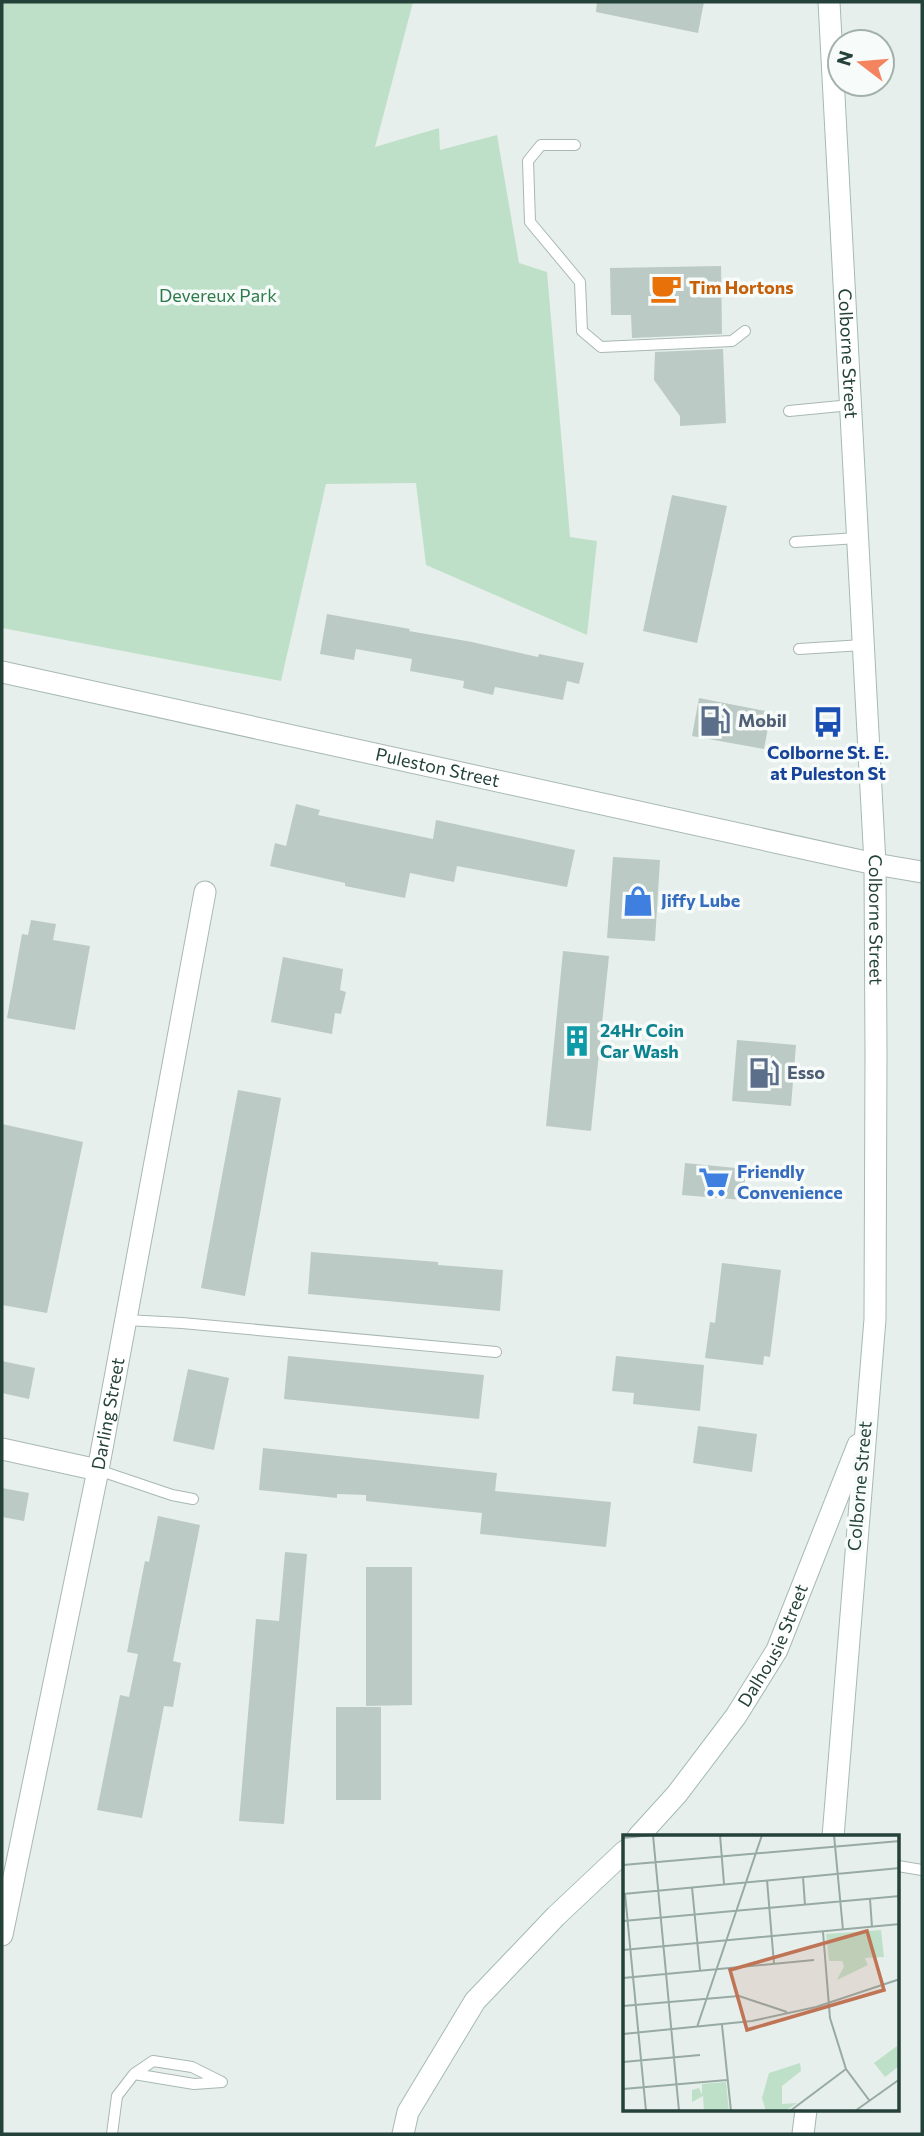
<svg xmlns="http://www.w3.org/2000/svg" width="924" height="2136" font-family="Commissioner,sans-serif">
<style>
.green{fill:#bfe0c8}
.building{fill:#bbcac4}
.lines{fill:none;stroke-linecap:round;stroke-linejoin:round}
.lane-casing{stroke:#a8b8b2;stroke-width:12}
.street-casing{stroke:#a8b8b2;stroke-width:23}
.secondary-casing{stroke:#a4bbb3;stroke-width:23}
.lane{stroke:#fff;stroke-width:10}
.street{stroke:#fff;stroke-width:21}
.secondary{stroke:#fff;stroke-width:21}
.labels{text-anchor:middle;stroke-width:7;stroke-linejoin:round;paint-order:stroke}
.food-label{font-size:18px;font-weight:bold;fill:#c56008;stroke:#f7fbf9;text-anchor:start}
.park-label{font-size:18px;fill:#2d7a4b;stroke:#f7fbf9}
.street-label{font-size:18px;fill:#24423a;stroke:#f7fbf9}
.service-label{font-size:18px;font-weight:bold;fill:#4e5e75;stroke:#f7fbf9;text-anchor:start}
.transit-label{font-size:18px;font-weight:bold;fill:#164399;stroke:#f7fbf9}
.shop-label{font-size:18px;font-weight:bold;fill:#366cbe;stroke:#f7fbf9;text-anchor:start}
.culture-label{font-size:18px;font-weight:bold;fill:#0d838f;stroke:#f7fbf9;text-anchor:start}
.inset-road{fill:none;stroke:#98aaa4;stroke-width:2}
.view{fill:#c07456;fill-opacity:0.15;stroke:#c07456;stroke-width:3.5}
.inset-edge{fill:none;stroke:#24423a;stroke-width:3.5}
</style>
<rect width="100%" height="100%" fill="#e6efeb"/>
<path class="green" d="M 2,2 L 413,2 L 375,147 L 439,128 L 440,150 L 497,135 L 519,263 L 547,272 L 570,537 L 597,541 L 587,635 L 426,565 L 416,483 L 326,484 L 281,681 L 2,628 Z"/>
<path class="building" d="M 597,2 L 704,2 L 698,33 L 596,12 Z
M 721,266 L 722,334 L 632,338 L 631,315 L 611,315 L 610,268 Z
M 723,349 L 726,423 L 680,426 L 680,416 L 654,380 L 655,352 Z
M 672,495 L 727,506 L 697,643 L 643,631 Z
M 327,614 L 410,629 L 409,631 L 472,642 L 538,657 L 539,654 L 584,663 L 579,684 L 567,681 L 563,700 L 495,687 L 493,695 L 463,688 L 464,681 L 410,671 L 412,659 L 356,649 L 354,660 L 320,654 Z
M 699,698 L 771,712 L 764,749 L 692,736 Z
M 296,804 L 320,810 L 318,815 L 433,839 L 436,820 L 575,850 L 567,887 L 457,866 L 454,882 L 410,873 L 405,898 L 345,886 L 345,883 L 270,866 L 275,843 L 286,846 Z
M 613,857 L 660,860 L 655,941 L 607,938 Z
M 31,920 L 56,924 L 53,940 L 90,946 L 75,1030 L 7,1018 L 22,934 L 28,935 Z
M 563,951 L 609,956 L 591,1131 L 546,1126 Z
M 283,957 L 343,969 L 340,990 L 346,992 L 341,1014 L 335,1013 L 332,1034 L 271,1022 Z
M 737,1040 L 796,1045 L 791,1106 L 732,1101 Z
M 238,1090 L 281,1098 L 245,1296 L 201,1288 Z
M 2,1124 L 83,1142 L 47,1313 L 2,1305 Z
M 685,1163 L 746,1169 L 743,1200 L 682,1195 Z
M 311,1252 L 438,1262 L 438,1265 L 503,1270 L 500,1311 L 308,1294 Z
M 722,1263 L 781,1270 L 770,1357 L 764,1356 L 763,1365 L 705,1358 L 710,1322 L 715,1323 Z
M 288,1356 L 484,1375 L 479,1419 L 284,1399 Z
M 616,1356 L 704,1365 L 700,1411 L 633,1404 L 634,1393 L 612,1391 Z
M 2,1361 L 35,1368 L 29,1399 L 2,1393 Z
M 188,1369 L 229,1378 L 214,1450 L 173,1441 Z
M 698,1426 L 757,1434 L 752,1472 L 693,1463 Z
M 263,1448 L 497,1473 L 495,1491 L 611,1502 L 606,1547 L 480,1534 L 482,1513 L 366,1501 L 366,1495 L 337,1494 L 337,1498 L 259,1490 Z
M 2,1488 L 29,1493 L 24,1521 L 2,1517 Z
M 158,1516 L 200,1525 L 173,1661 L 181,1663 L 173,1707 L 164,1706 L 142,1818 L 97,1810 L 120,1695 L 129,1697 L 138,1654 L 127,1652 L 145,1561 L 149,1562 Z
M 285,1552 L 307,1554 L 284,1824 L 239,1821 L 256,1619 L 279,1621 Z
M 366,1567 L 412,1567 L 412,1705 L 366,1706 Z
M 336,1707 L 381,1707 L 381,1800 L 336,1800 Z"/>
<g class="lines">
<defs>
<path id="lane" d="M 575,145 L 541,145 L 528,161 L 530,222 L 580,282 L 582,331 L 601,347 L 732,341 L 745,331
M 789,411 L 851,405
M 795,542 L 858,538
M 799,649 L 863,645
M 126,1320 L 182,1323 L 496,1352
M 98,1470 L 172,1495 L 193,1499
M 898,1866 L 922,1870
M 134,2074 L 153,2061 L 192,2067 L 220,2081
M 112,2134 L 117,2096 L 134,2074 L 194,2084 L 222,2082"/>
<g id="street">
<path id="s1" d="M 2,672 L 875,864 L 922,872"/>
<path d="M 2,1449 L 98,1470"/>
<path id="s2" d="M 2,1935 L 98,1470 L 205,892"/>
</g>
<g id="secondary">
<path id="s3" d="M 829,2 L 875,864 L 876,1054 L 875,1319 L 833,1837"/>
<path id="s4" d="M 638,1837 L 677,1794 L 736,1716 L 777,1650 L 858,1445"/>
<path d="M 403,2134 L 408,2112 L 475,2001 L 556,1916 L 625,1851"/>
<path d="M 803,2134 L 806,2110"/>
</g>
</defs>
<use href="#lane" class="lane-casing"/>
<use href="#street" class="street-casing"/>
<use href="#secondary" class="secondary-casing"/>
<use href="#lane" class="lane"/>
<use href="#street" class="street"/>
<use href="#secondary" class="secondary"/>
</g>
<defs>
<symbol id="cafe-bare" viewBox="-9 -9 18 18"><path d="M-5.5-4.5H6V0H3Q3 3.5 0 3.5H-2.5Q-5.5 3.5-5.5 0ZM3-3.2v2h1.7v-2ZM-6 4.5H4V6H-6Z" fill="#e8710a" stroke="#f7fbf9" stroke-width="2.5" paint-order="stroke"/></symbol>
<symbol id="fuel-bare" viewBox="-9 -9 18 18"><path d="M-5.5-6h7V0h2V4h1.3V-2.5L3-4.5l.8-.8L6-3V5H2.5V1h-1V6h-7ZM-4.2-4.7v3.2H.2V-4.7Z" fill="#5c6f8a" stroke="#f7fbf9" stroke-width="2.5" paint-order="stroke"/></symbol>
<symbol id="bus-bare" viewBox="-9 -9 18 18"><path d="M-5-6H5V4H4V6H2V4H-2V6H-4V4H-5ZM-3.5-4V0h7V-4ZM-3.5 1.2v1.5H-2V1.2ZM2 1.2v1.5H3.5V1.2Z" fill="#1a4fb4" stroke="#f7fbf9" stroke-width="2.5" paint-order="stroke"/></symbol>
<symbol id="shop-bare" viewBox="-9 -9 18 18"><path d="M-5-2.5h2.3a2.7 3.5 0 0 1 5.4 0H5L5.5 6h-11ZM-1.5-2.5h3a1.5 2.3 0 0 0-3 0Z" fill="#3f7fe0" stroke="#f7fbf9" stroke-width="2.5" paint-order="stroke"/></symbol>
<symbol id="building-bare" viewBox="-9 -9 18 18"><path d="M-4-6H4V6H1V3H-1V6H-4ZM-2.5-4.3h1.7v1.8h-1.7ZM.8-4.3h1.7v1.8H.8ZM-2.5-1h1.7V.8h-1.7ZM.8-1h1.7V.8H.8Z" fill="#0f9aa8" stroke="#f7fbf9" stroke-width="2.5" paint-order="stroke"/></symbol>
<symbol id="supermarket-bare" viewBox="-9 -9 18 18"><path d="M-6-5.5h2.5l.6 2H6L4.5 2H-2.5L-4.4-4H-6ZM-1.5 3.2a1.3 1.3 0 1 0 .1 0ZM3 3.2a1.3 1.3 0 1 0 .1 0Z" fill="#3f7fe0" stroke="#f7fbf9" stroke-width="2.5" paint-order="stroke"/></symbol>
</defs>
<g fill-rule="evenodd">
<use href="#cafe-bare" x="644" y="266" width="44" height="44"/>
<use href="#fuel-bare" x="693" y="699" width="44" height="44"/>
<use href="#bus-bare" x="806" y="700" width="44" height="44"/>
<use href="#shop-bare" x="616" y="879" width="44" height="44"/>
<use href="#building-bare" x="555" y="1019" width="44" height="44"/>
<use href="#fuel-bare" x="742" y="1051" width="44" height="44"/>
<use href="#supermarket-bare" x="692" y="1160" width="44" height="44"/>
</g>
<g class="labels">
<g class="food-label">
<text x="689" y="294">Tim Hortons</text>
</g>
<g class="park-label">
<text x="218" y="302">Devereux Park</text>
</g>
<g class="street-label">
<text dy="6" stroke="none"><textPath href="#s3" startOffset="352">Colborne Street</textPath></text>
<text dy="6" stroke="none"><textPath href="#s1" startOffset="446">Puleston Street</textPath></text>
<text dy="6" stroke="none"><textPath href="#s3" startOffset="919">Colborne Street</textPath></text>
<text dy="6" stroke="none"><textPath href="#s2" startOffset="532">Darling Street</textPath></text>
<text transform="translate(860 1486) rotate(-85)" y="6">Colborne Street</text>
<text dy="6" stroke="none"><textPath href="#s4" startOffset="236">Dalhousie Street</textPath></text>
</g>
<g class="service-label">
<text x="738" y="727">Mobil</text>
<text x="787" y="1079">Esso</text>
</g>
<g class="transit-label">
<text x="828" y="759">Colborne St. E.<tspan x="828" dy="21">at Puleston St</tspan></text>
</g>
<g class="shop-label">
<text x="661" y="907">Jiffy Lube</text>
<text x="737" y="1178">Friendly<tspan x="737" dy="21">Convenience</tspan></text>
</g>
<g class="culture-label">
<text x="600" y="1037">24Hr Coin<tspan x="600" dy="21">Car Wash</tspan></text>
</g>
</g>
<g transform="translate(623 1835)">
<rect width="276" height="276" fill="#e6efeb"/>
<path d="M 258,95 L 261,122 L 242,123 L 245,130 L 214,145 L 221,131 L 219,126 L 206,126 L 203,99 ZM 274,211 L 276,231 L 262,242 L 251,228 ZM 177,228 L 178,236 L 159,251 L 159,269 L 174,268 L 162,276 L 143,276 L 139,263 L 146,238 ZM 103,247 L 106,276 L 81,276 L 80,261 L 69,267 L 69,255 L 76,253 L 79,260 L 79,249 Z" fill="#bfe0c8"/>
<path class="inset-road" d="M 30,0 L 56,276M 97,0 L 101,49M 211,0 L 220,95M 0,3 L 28,0M 0,30 L 277,6M 180,42 L 182,70M 144,45 L 151,129M 69,52 L 77,135M 0,59 L 277,33M 2,59 L 23,276M 247,64 L 249,92M 0,86 L 277,61M 200,97 L 207,183 L 223,234 L 246,265M 0,115 L 277,89M 0,143 L 191,125M 0,171 L 116,161 L 164,177M 99,190 L 108,276M 74,192 L 139,0M 0,199 L 129,186 L 193,172 L 277,144M 0,227 L 77,220M 0,254 L 104,245M 167,276 L 223,234M 232,276 L 277,244"/>
<path class="view" d="M 244,96 L 261,155 L 124,195 L 107,135 Z"/>
<rect width="276" height="276" class="inset-edge"/>
</g>
<rect width="924" height="2136" fill="none" stroke="#24423a" stroke-width="7"/>
<g transform="translate(861 63) rotate(286)"><circle r="33" fill="#f7fbf9" stroke="#a3b1ad" stroke-width="2"/>
<path d="M0-5L12 26L0 18L-12 26Z" fill="#f4845f"/>
<text y="-10" font-size="19" font-weight="bold" text-anchor="middle" fill="#24423a">N</text>
</g>
</svg>
